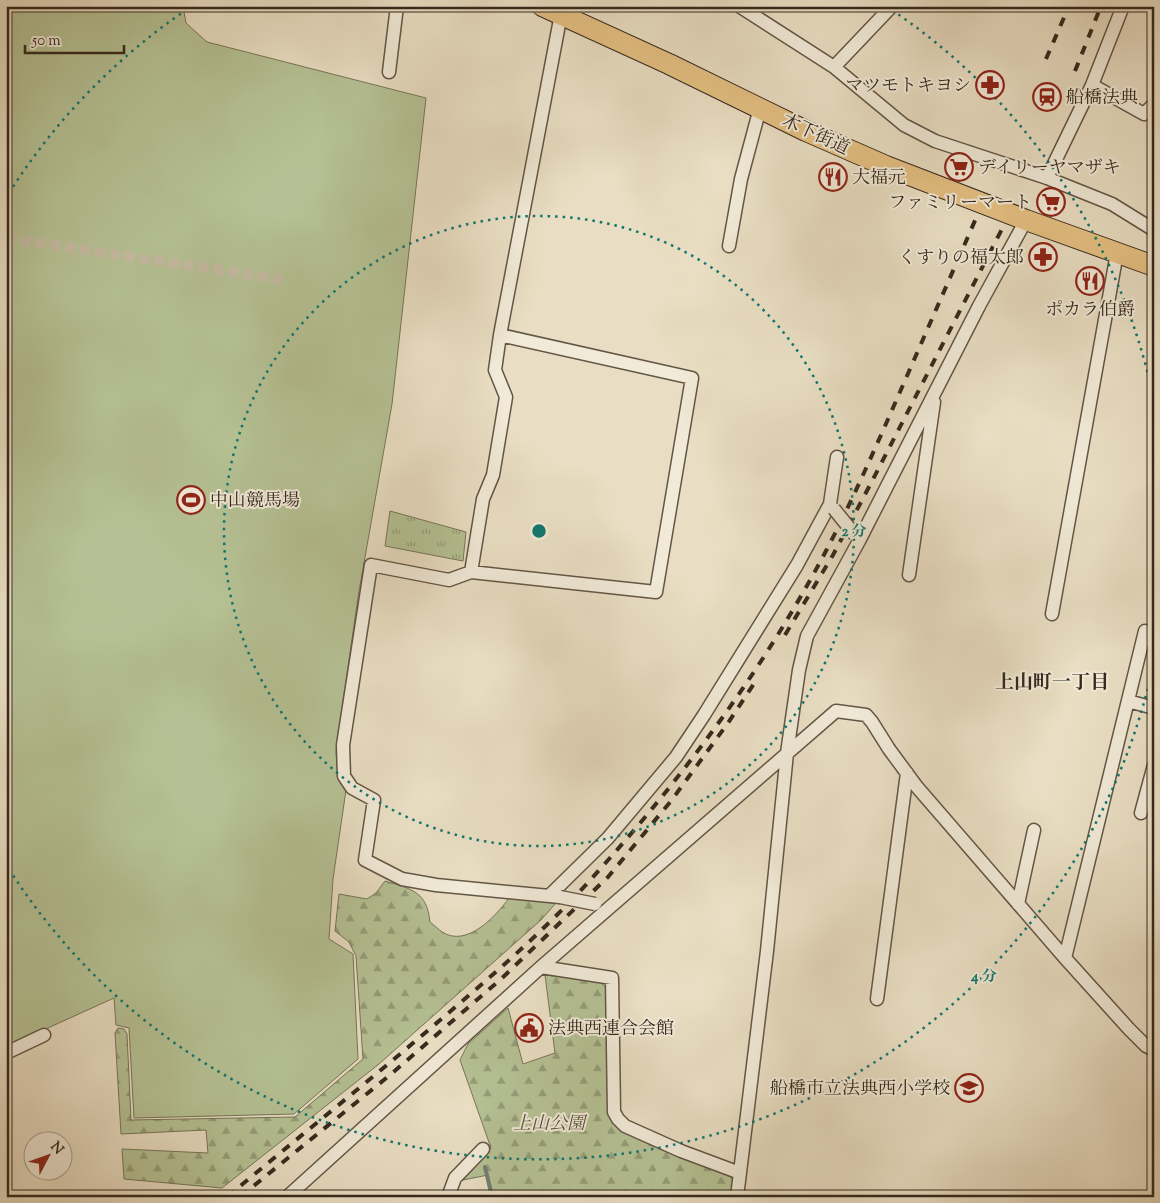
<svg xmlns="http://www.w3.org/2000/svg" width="1160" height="1203" font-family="'Sorts Mill Goudy','Noto Serif JP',serif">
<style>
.grass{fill:#b5c194;stroke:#767558}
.forest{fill:url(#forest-firs);stroke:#767558}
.park{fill:url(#park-tufts);stroke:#767558}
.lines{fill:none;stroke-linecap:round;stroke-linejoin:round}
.stream{stroke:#708175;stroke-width:4}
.pedestrian-tunnel{stroke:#c5baa2;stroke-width:10;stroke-dasharray:10 5;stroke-linecap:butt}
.minor-casing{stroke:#635646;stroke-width:15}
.primary-casing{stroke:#36291d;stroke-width:22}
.minor{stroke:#f1ead8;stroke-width:12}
.primary{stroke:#e4bf82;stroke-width:20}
.rail{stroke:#36291d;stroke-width:4;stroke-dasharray:9 9;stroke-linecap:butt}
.minor-bridge-casing{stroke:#635646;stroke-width:15;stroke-linecap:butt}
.minor-bridge{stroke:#f1ead8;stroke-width:12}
.ring{fill:none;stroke:#0f766e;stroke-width:2.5;stroke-dasharray:2.5 5}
.labels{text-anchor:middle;stroke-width:4;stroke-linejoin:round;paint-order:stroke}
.poi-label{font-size:18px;fill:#36291d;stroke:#f1ead8;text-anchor:start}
.street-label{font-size:18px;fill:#36291d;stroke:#f1ead8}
.park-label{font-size:18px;font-style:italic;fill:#564f3b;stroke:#f1ead8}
.neighbourhood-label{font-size:19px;font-weight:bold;fill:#36291d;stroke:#f1ead8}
.centre{fill:#0f766e;stroke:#f1ead8;stroke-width:2.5}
.ring-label{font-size:15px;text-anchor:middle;font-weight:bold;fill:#0f766e;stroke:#f1ead8;stroke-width:4;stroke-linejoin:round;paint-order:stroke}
</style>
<defs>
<pattern id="forest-firs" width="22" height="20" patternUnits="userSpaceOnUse" patternTransform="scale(1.25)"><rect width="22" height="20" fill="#b5c194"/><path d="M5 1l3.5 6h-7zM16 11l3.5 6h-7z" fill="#949d78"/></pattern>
<pattern id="park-tufts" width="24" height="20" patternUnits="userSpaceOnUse" patternTransform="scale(1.25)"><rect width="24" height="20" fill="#b5c194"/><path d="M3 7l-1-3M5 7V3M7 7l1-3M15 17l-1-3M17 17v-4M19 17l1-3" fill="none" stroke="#949d78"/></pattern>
</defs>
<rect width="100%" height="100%" fill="#e9dec3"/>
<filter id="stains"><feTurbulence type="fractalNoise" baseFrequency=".004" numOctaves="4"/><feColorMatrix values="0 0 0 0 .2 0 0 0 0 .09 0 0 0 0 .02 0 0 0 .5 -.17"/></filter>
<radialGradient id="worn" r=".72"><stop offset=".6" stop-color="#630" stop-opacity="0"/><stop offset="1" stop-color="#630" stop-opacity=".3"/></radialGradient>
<path class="grass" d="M 6,6 L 183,6 L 186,23 L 207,42 L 426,98 L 392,404 L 358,597 L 336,752 L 338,778 L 346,790 L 333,879 L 329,939 L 353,954 L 358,1059 L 294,1114 L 134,1118 L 129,1028 L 116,1025 L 114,998 L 6,1047 Z"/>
<path class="forest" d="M 385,881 C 411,889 427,891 430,922 C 434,925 438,929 442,932 C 467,948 496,916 509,898 L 529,898 L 555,904 L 541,920 L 379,1064 L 222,1188 L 124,1179 L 122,1149 L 208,1153 L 206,1130 L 121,1134 L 115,1033 L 118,1028 L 124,1029 L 127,1034 L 131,1120 L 295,1117 L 363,1059 L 356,956 L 349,942 L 335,931 L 339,894 L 367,899 L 376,893 Z
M 545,975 L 600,981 L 608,990 L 611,1105 L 622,1130 L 729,1176 L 734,1181 L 735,1197 L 575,1197 L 572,1192 L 542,1195 L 542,1197 L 494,1197 L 488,1175 L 463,1180 L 491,1148 L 460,1060 L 468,1044 L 508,1008 L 523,1064 L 555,1053 Z"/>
<path class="park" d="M 390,511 L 466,532 L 463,561 L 385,546 Z"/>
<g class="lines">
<path class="stream" d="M 485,1167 L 492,1197"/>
<path class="pedestrian-tunnel" d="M 6,238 L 285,280"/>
<defs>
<path id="minor" d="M 739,6 L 834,67 L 904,125 L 935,141 L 1047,178 L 1112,204 L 1154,230
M 834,67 L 892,6
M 389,72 L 397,6
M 1092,85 L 1144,114 L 1154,104
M 1047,178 L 1092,85 L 1123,6
M 729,246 L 741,179 L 760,108
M 500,335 L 692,378 L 656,592 L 471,572 L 449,580 L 371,565 L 343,745 L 344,776 L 352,788 L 374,800 L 365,860 L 402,879 L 436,885 L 560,897
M 471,572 L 483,499 L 493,475 L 506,397 L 495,370 L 500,335 L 561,14
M 909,575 L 934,402
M 1052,614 L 1117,253
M 1128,701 L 1154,708
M 1141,813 L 1154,765
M 550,895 L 608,838 L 676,757 L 704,715 L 797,565 L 830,504 L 837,457
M 1018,904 L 1034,830
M 1065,958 L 1145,631
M 541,967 L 612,978 L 614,1112 L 618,1119 L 625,1126 L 681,1151 L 740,1173
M 877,999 L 907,773
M 6,1053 L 44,1035
M 287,1197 L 541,967 L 836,711 L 866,715 L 872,722 L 889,749 L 917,787 L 1065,958 L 1129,1029 L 1146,1046 L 1154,1050
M 448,1197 L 455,1178 L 483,1149
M 737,1197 L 767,951 L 787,753 L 799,670 L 807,636 L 859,541 L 979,306 L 1026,220"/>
<path id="primary" d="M 542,6 L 669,64 L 806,131 L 886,166 L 1026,220 L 1154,266"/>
</defs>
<use href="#minor" class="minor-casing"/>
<use href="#primary" class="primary-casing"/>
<use href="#minor" class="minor"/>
<use href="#primary" class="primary"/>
<path class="rail" d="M 1046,59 L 1069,6
M 1075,71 L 1101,6
M 785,635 L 833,555 L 870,485 L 1003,227
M 227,1197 C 300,1136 374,1077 446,1015 C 500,969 554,922 601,868 C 688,771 766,665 827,549 C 852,501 874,451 896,401 C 923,339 950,278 977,216
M 240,1197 L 390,1075 L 501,979 L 608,877 L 671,801 L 728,723 L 757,679"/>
<defs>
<path id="minor-bridge" d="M 834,509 L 855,535
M 560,897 L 595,904"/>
</defs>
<use href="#minor-bridge" class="minor-bridge-casing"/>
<use href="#minor-bridge" class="minor-bridge"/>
</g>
<g class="ring">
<circle cx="539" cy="531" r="315"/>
<path d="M1153 667A629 629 0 0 1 9 869M9 193A629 629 0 0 1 192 6M886 6A629 629 0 0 1 1153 395"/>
</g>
<defs>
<symbol id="pharmacy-ring" viewBox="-11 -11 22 22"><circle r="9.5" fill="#f1ead8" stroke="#8f2418" stroke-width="1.5"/><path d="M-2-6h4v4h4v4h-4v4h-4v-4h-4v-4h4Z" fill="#8f2418"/></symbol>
<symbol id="station-ring" viewBox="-11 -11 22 22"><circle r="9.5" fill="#f1ead8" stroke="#8f2418" stroke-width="1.5"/><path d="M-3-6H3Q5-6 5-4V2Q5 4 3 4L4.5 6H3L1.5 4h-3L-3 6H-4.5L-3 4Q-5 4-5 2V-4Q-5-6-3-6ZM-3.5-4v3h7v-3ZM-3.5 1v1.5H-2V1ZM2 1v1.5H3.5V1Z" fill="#8f2418"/></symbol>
<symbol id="supermarket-ring" viewBox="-11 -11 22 22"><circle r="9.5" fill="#f1ead8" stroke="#8f2418" stroke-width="1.5"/><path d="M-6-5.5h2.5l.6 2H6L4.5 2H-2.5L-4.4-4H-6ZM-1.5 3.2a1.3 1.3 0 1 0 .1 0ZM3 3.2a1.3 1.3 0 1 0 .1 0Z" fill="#8f2418"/></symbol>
<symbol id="restaurant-ring" viewBox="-11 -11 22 22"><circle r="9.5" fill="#f1ead8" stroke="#8f2418" stroke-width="1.5"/><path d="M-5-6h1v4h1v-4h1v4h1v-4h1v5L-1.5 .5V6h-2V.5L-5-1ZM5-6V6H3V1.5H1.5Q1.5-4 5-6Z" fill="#8f2418"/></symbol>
<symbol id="stadium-ring" viewBox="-11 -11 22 22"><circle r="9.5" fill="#f1ead8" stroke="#8f2418" stroke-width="1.5"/><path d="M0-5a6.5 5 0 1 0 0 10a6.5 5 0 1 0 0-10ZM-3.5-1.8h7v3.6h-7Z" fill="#8f2418"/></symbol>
<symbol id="civic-ring" viewBox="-11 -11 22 22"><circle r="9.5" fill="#f1ead8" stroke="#8f2418" stroke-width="1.5"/><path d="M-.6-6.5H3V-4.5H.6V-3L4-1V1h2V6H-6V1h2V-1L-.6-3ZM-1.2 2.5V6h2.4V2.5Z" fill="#8f2418"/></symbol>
<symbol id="school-ring" viewBox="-11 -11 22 22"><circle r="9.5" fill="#f1ead8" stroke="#8f2418" stroke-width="1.5"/><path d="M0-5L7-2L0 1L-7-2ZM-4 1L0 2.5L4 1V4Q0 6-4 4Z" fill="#8f2418"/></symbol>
</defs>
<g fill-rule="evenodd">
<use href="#pharmacy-ring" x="974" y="69" width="32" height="32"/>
<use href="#station-ring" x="1031" y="81" width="32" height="32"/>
<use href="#supermarket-ring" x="943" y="151" width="32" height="32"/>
<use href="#restaurant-ring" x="817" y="161" width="32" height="32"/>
<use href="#supermarket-ring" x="1035" y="186" width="32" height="32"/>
<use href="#pharmacy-ring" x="1027" y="241" width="32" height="32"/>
<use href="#restaurant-ring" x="1074" y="265" width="32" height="32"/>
<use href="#stadium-ring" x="175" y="484" width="32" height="32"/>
<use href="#civic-ring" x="513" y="1012" width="32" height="32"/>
<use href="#school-ring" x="953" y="1072" width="32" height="32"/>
</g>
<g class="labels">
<g class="poi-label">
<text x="971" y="91" text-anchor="end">マツモトキヨシ</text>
<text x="1066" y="103">船橋法典</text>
<text x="978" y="173">デイリーヤマザキ</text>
<text x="852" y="183">大福元</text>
<text x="1032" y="208" text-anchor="end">ファミリーマート</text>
<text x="1024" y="263" text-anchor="end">くすりの福太郎</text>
<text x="1090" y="315" text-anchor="middle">ポカラ伯爵</text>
<text x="210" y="506">中山競馬場</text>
<text x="548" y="1034">法典西連合会館</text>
<text x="950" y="1094" text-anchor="end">船橋市立法典西小学校</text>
</g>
<g class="street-label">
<text transform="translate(816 134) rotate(25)" y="6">木下街道</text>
</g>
<g class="park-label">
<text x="549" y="1129">上山公園</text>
</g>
<g class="neighbourhood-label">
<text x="1052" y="688">上山町一丁目</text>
</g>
</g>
<circle cx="539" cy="531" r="8" class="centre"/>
<g class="ring-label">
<text x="854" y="536">2 分</text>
<text x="984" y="981">4 分</text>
</g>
<rect width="1160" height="1203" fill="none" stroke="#e9dec3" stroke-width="25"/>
<rect x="8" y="8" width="1145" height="1188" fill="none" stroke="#36291d" stroke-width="2.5"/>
<rect x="12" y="12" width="1135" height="1178" fill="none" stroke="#36291d"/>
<g transform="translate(48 1156) rotate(49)"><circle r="24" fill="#f1ead8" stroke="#a69d8d"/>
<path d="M0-4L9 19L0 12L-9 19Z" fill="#8f2418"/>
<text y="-8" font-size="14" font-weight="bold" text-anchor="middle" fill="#36291d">N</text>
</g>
<path d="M25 45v8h99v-8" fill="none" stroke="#36291d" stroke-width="2.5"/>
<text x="32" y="45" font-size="15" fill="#36291d" stroke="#f1ead8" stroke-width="4" paint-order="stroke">50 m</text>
<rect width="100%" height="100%" filter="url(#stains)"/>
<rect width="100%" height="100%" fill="url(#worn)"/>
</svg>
